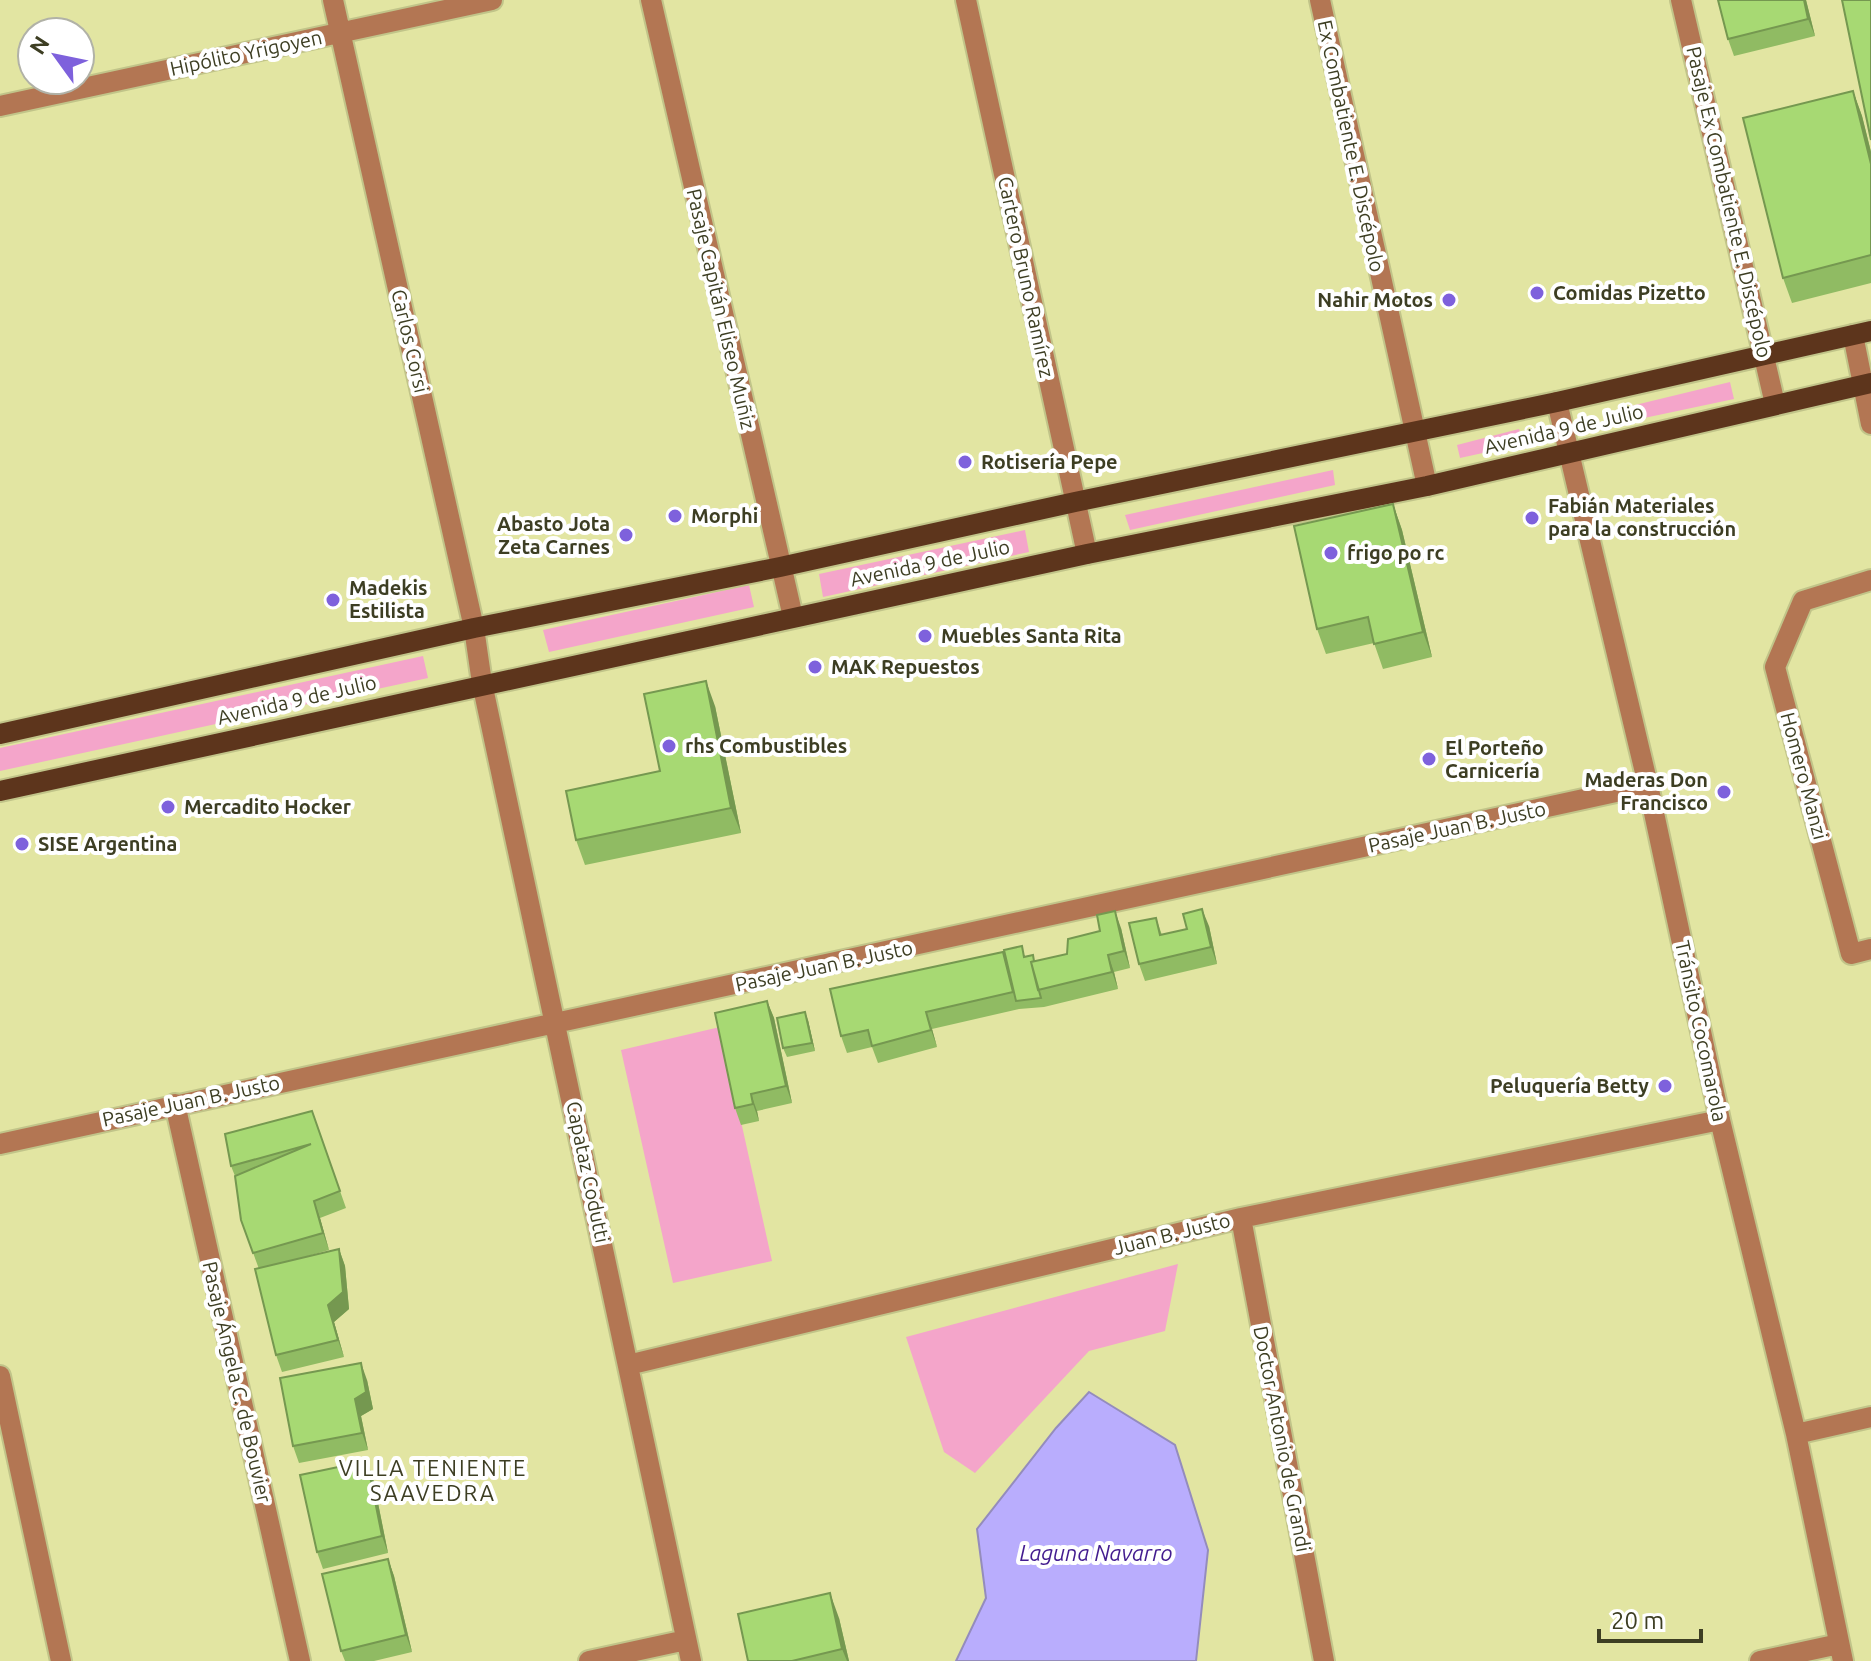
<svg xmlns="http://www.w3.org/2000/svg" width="1871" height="1661" font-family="Ubuntu,sans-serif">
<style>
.green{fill:#f4a5ca}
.water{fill:#b9adfd;stroke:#948cbc;stroke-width:2}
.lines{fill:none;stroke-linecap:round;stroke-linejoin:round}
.minor-casing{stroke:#c1c489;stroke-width:24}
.major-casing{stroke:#c1c489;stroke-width:24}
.minor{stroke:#b37653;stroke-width:20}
.major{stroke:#5d351c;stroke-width:20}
.wall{fill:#90bb63}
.shaded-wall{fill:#759850}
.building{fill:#a7d973;stroke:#759850;stroke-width:2}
.poi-dot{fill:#7e61dc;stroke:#fff;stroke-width:3}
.labels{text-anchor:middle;stroke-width:8;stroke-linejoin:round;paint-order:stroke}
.street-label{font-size:20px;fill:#3d3e23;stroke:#fff}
.poi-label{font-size:20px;font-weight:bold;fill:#3d3e23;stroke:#fff;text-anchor:start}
.neighbourhood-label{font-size:22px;letter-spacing:2px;fill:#3d3e23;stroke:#fff}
.water-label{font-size:22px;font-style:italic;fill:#431c8f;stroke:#fff}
</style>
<rect width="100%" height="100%" fill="#e2e5a2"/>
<path class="green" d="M 1730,382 L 1734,399 L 1630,421 L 1631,406 Z
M 1519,429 L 1524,444 L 1460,458 L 1457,445 Z
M 1333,470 L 1335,485 L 1130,530 L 1125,515 Z
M 1025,530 L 1029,552 L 823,597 L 819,574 Z
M 749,585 L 754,607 L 549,652 L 543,630 Z
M 423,656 L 428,678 L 0,771 L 0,748 Z
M 720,1027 L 772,1261 L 673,1283 L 621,1050 Z
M 1178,1264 L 1165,1331 L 1089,1351 L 975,1473 L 944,1452 L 906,1337 Z"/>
<path class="water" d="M 1089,1392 L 1175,1445 L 1208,1550 L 1196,1661 L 956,1661 L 986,1598 L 977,1529 L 1056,1428 Z"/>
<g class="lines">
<defs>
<path id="minor" d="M 333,0 L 474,628 L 482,683 L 691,1661
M 651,0 L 793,617
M 966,0 L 1087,554
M 1320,0 L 1427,486
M 1681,0 L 1775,404
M 0,106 L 492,0
M 1853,335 L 1871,424
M 1557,402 L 1648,785 L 1720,1120 L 1796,1434 L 1843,1661
M 1871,580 L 1803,601 L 1775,667 L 1851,954 L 1871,949
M 175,1104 L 300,1661
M 0,1144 L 1648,785
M 1241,1218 L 1324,1661
M 628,1365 L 1241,1218 L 1720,1120
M 0,1376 L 61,1661
M 1796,1434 L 1871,1417
M 589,1661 L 686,1640
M 1760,1661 L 1839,1644"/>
<path id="major" d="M 0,734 L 474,628 L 780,567 L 1075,502 L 1557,402 L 1871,331
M 0,791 L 1087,554 L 1427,486 L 1871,383"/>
</defs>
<use href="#minor" class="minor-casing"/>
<use href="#major" class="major-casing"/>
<use href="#minor" class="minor"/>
<use href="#major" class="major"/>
</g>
<path class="wall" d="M 1718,0 L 1806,0 L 1815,36 L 1734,56 L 1728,39 Z
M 1853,91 L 1862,116 L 1871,152 L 1871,283 L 1792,303 L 1783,278 Z
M 1393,504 L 1402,530 L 1432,657 L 1383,669 L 1374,643 L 1326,654 L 1317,629 Z
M 715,706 L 741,833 L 585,865 L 576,840 L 660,771 Z
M 1156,918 L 1162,935 L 1209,926 L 1217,964 L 1145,981 L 1139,964 Z
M 1121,928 L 1130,968 L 1114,972 L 1118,989 L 1044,1007 L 1019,1009 L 932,1029 L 937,1047 L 878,1063 L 872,1047 L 847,1053 L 841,1036 L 1026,957 L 1035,961 L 1067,954 Z
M 767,1001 L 774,1018 L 792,1103 L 757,1111 L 759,1121 L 741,1125 L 735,1108 Z
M 808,1020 L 815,1051 L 787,1057 L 783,1048 Z
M 312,1111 L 346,1208 L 320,1218 L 329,1250 L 301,1258 L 339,1249 L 345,1266 L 349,1309 L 334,1322 L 344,1357 L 282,1372 L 276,1355 L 259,1269 L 241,1220 L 235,1176 L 231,1166 Z
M 367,1380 L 373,1409 L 361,1416 L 368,1450 L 299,1463 L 293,1446 Z
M 373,1478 L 388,1553 L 323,1569 L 317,1552 Z
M 388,1559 L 394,1576 L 412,1652 L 374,1661 L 345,1661 L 341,1651 Z
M 839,1618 L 849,1661 L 748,1661 Z"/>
<path class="shaded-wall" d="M 1804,0 L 1806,0 L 1815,36 L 1808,19 Z
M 1853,91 L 1862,116 L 1871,152 L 1871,164 Z
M 1393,504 L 1402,530 L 1432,657 L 1423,632 Z
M 706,681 L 715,706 L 741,833 L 731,808 Z
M 1202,909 L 1209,926 L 1217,964 L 1211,947 Z
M 1115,911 L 1121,928 L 1130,968 L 1124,951 Z
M 1108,955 L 1114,972 L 1118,989 L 1112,972 Z
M 767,1001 L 774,1018 L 792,1103 L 786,1086 Z
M 805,1012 L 808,1020 L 815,1051 L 812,1043 Z
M 926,1012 L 932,1029 L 937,1047 L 931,1030 Z
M 751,1094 L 757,1111 L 759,1121 L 753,1104 Z
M 314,1201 L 320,1218 L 329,1250 L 323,1233 Z
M 339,1249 L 345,1266 L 349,1309 L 334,1322 L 344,1357 L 338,1340 L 328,1305 Z
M 361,1363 L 367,1380 L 373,1409 L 361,1416 L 368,1450 L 362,1433 L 355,1399 Z
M 367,1461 L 373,1478 L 388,1553 L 382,1536 Z
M 388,1559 L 394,1576 L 412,1652 L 406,1635 Z
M 830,1593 L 839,1618 L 849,1661 L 847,1661 L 842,1649 Z"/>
<path class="building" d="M 1718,0 L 1804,0 L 1808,19 L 1728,39 Z
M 1842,0 L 1871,0 L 1871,140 Z
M 1853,91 L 1871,164 L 1871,255 L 1783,278 L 1743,118 Z
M 1393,504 L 1423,632 L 1374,644 L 1368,617 L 1317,629 L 1294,526 Z
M 706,681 L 731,808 L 576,840 L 566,791 L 660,771 L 644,694 Z
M 1202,909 L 1211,947 L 1139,964 L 1129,923 L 1156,918 L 1160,935 L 1187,929 L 1183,914 Z
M 1115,911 L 1124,951 L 1108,955 L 1112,972 L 1038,990 L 1031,962 L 1067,954 L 1068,939 L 1100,931 L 1097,915 Z
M 1022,946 L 1024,957 L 1033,955 L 1034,961 L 1031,962 L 1041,998 L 1016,1001 L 1004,950 Z
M 1003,952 L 1013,992 L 926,1012 L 931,1030 L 872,1046 L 868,1030 L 841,1036 L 830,989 Z
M 767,1001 L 786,1086 L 751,1094 L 753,1104 L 735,1108 L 715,1013 Z
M 805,1012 L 812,1043 L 783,1048 L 777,1018 Z
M 312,1111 L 340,1191 L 314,1201 L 323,1233 L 253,1253 L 241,1220 L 235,1176 L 311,1144 L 231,1166 L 225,1134 Z
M 339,1249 L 343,1292 L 328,1305 L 338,1340 L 276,1355 L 255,1269 Z
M 361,1363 L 366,1392 L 355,1399 L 362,1433 L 293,1446 L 280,1378 Z
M 367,1461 L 382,1536 L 317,1552 L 300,1475 Z
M 388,1559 L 406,1635 L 341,1651 L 322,1574 Z
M 830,1593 L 842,1649 L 792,1661 L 748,1661 L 738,1614 Z"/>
<g class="poi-dot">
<circle cx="1537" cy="293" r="8"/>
<circle cx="1449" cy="300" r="8"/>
<circle cx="965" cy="462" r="8"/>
<circle cx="675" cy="516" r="8"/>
<circle cx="1532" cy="518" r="8"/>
<circle cx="626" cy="535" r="8"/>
<circle cx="1331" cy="553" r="8"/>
<circle cx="333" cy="600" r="8"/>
<circle cx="925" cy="636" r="8"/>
<circle cx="815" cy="667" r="8"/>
<circle cx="669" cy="746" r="8"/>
<circle cx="1429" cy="759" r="8"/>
<circle cx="1724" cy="792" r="8"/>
<circle cx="168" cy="807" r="8"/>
<circle cx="22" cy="844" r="8"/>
<circle cx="1665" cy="1086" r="8"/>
</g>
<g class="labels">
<g class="street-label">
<text transform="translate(246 53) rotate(-12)" y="7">Hipólito Yrigoyen</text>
<text transform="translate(1351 146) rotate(78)" y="7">Ex Combatiente E. Discépolo</text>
<text transform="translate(1729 202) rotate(77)" y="7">Pasaje Ex Combatiente E. Discépolo</text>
<text transform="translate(1026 277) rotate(78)" y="7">Cartero Bruno Ramírez</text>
<text transform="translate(721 309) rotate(77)" y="7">Pasaje Capitán Eliseo Muñiz</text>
<text transform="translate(410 341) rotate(77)" y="7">Carlos Corsi</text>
<text transform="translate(1564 429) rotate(-13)" y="7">Avenida 9 de Julio</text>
<text transform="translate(930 563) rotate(-12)" y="7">Avenida 9 de Julio</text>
<text transform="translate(297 700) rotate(-13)" y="7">Avenida 9 de Julio</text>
<text transform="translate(1804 776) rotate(75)" y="7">Homero Manzi</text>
<text transform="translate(1457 827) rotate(-12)" y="7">Pasaje Juan B. Justo</text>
<text transform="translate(824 966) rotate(-12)" y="7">Pasaje Juan B. Justo</text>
<text transform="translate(1701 1031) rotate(78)" y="7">Tránsito Cocomarola</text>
<text transform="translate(191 1101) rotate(-12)" y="7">Pasaje Juan B. Justo</text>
<text transform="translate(588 1172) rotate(78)" y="7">Capataz Codutti</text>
<text transform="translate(1172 1234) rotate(-14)" y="7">Juan B. Justo</text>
<text transform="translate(237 1382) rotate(77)" y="7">Pasaje Ángela C. de Bouvier</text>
<text transform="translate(1282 1439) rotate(79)" y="7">Doctor Antonio de Grandi</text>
</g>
<g class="poi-label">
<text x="1553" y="300">Comidas Pizetto</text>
<text x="1433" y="307" text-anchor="end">Nahir Motos</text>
<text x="981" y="469">Rotisería Pepe</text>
<text x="1548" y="513">Fabián Materiales<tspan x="1548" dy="23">para la construcción</tspan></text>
<text x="691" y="523">Morphi</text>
<text x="610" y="531" text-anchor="end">Abasto Jota<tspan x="610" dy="23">Zeta Carnes</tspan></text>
<text x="1347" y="560">frigo po rc</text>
<text x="349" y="595">Madekis<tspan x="349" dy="23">Estilista</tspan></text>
<text x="941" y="643">Muebles Santa Rita</text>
<text x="831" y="674">MAK Repuestos</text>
<text x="685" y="753">rhs Combustibles</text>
<text x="1445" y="755">El Porteño<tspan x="1445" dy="23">Carnicería</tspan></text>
<text x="1708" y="787" text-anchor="end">Maderas Don<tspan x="1708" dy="23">Francisco</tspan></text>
<text x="184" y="814">Mercadito Hocker</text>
<text x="38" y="851">SISE Argentina</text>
<text x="1649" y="1093" text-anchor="end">Peluquería Betty</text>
</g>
<g class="neighbourhood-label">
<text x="433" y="1476">VILLA TENIENTE<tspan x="433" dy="25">SAAVEDRA</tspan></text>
</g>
<g class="water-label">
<text x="1096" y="1561">Laguna Navarro</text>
</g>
</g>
<g transform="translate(56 56) rotate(303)"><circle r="38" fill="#ffffff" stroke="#b1b2a7" stroke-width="2"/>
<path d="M0-6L14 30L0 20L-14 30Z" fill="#7e61dc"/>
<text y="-12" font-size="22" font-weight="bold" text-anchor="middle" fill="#3d3e23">N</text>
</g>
<path d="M1599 1629v12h102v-12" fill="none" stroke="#3d3e23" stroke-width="4"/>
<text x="1611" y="1629" font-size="24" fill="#3d3e23" stroke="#ffffff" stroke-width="6" paint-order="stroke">20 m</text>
</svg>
